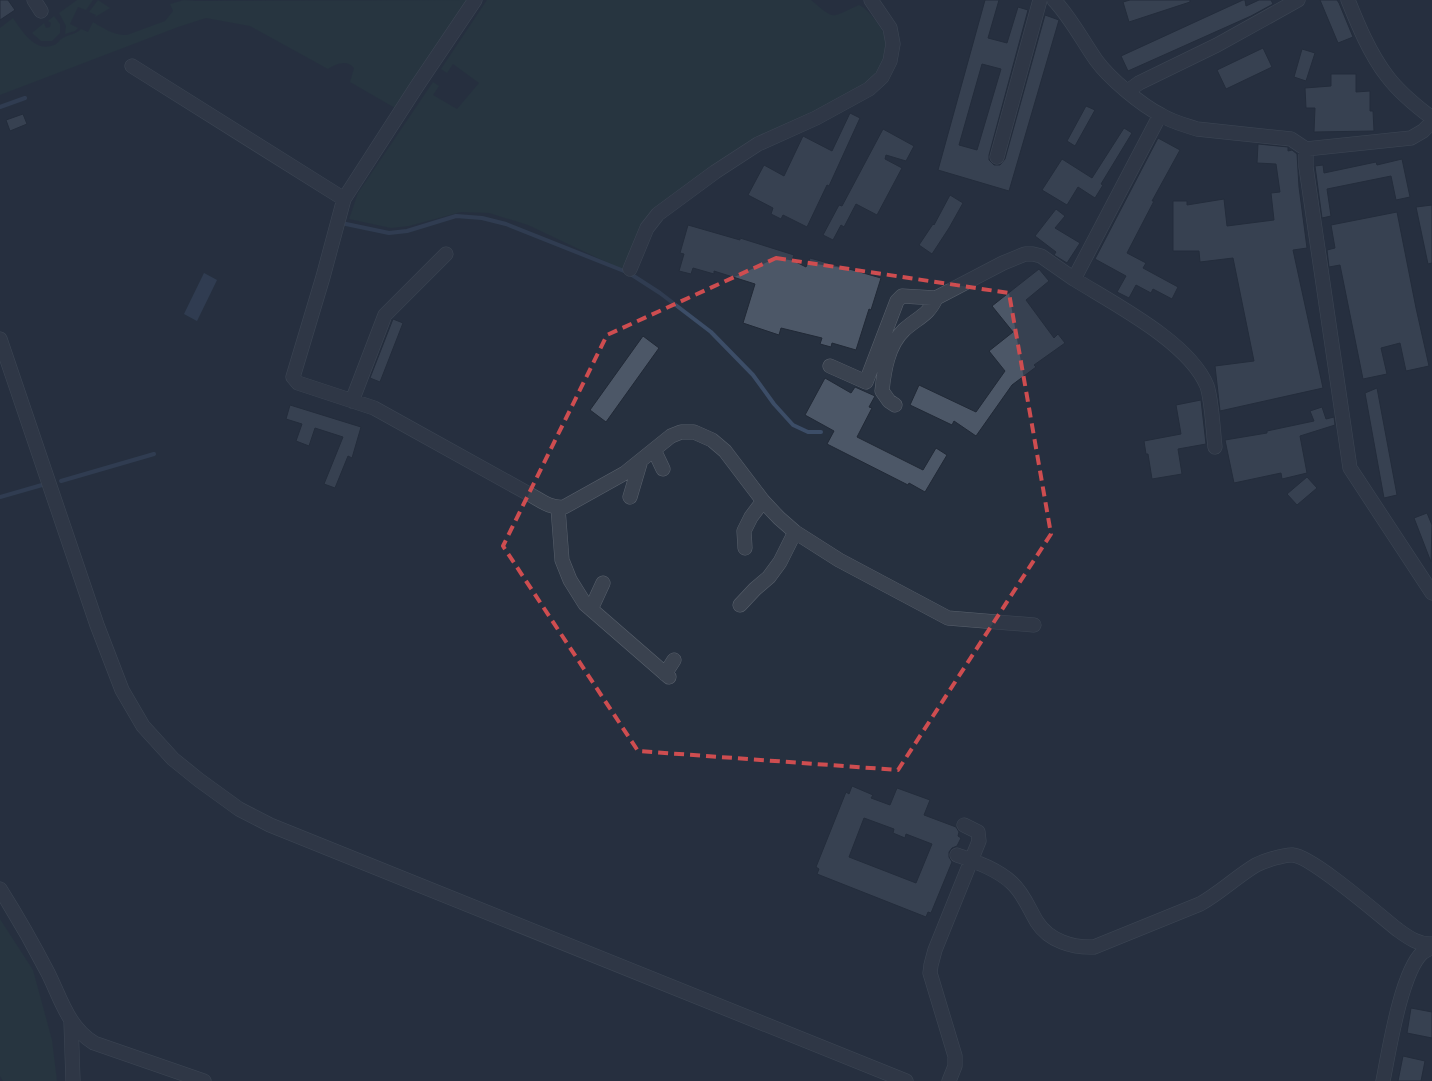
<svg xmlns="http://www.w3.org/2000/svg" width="1432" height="1081" font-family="Barlow,sans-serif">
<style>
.green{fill:#283c40}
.water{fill:#3c4d67}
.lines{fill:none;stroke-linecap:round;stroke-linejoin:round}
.stream{stroke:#3c4d67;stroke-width:4}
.building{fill:#4c5767;stroke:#212936;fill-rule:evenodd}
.minor-casing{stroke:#58606c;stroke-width:15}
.minor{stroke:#3a424f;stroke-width:14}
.marked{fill:none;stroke:#ce4d50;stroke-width:4;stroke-dasharray:10 6;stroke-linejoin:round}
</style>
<rect width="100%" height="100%" fill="#26303f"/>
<path class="green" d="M 77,0 L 93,0 L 86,10 L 78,7 L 70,24 L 78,28 L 75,31 L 65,34 L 66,26 L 59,13 Z
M 98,0 L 110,8 L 95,17 L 96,15 L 89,12 Z
M 184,0 L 196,1 L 470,0 L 395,108 L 350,82 L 354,68 C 347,59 336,64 328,69 L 250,26 L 206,18 L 178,27 L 0,95 L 0,28 L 13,18 C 22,31 35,53 54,45 C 58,44 59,40 63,38 C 69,34 75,35 81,29 L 88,32 L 93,22 C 103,28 115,36 127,35 L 165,21 L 173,11 L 170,4 Z
M 487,0 L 811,0 C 837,22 830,17 859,5 C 867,9 870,14 876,21 C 895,46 888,63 867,84 L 811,116 L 643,227 L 623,270 L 528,225 L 489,213 L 461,212 L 409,226 L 391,228 L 349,219 L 358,193 L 433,82 L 439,86 L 433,95 L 457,109 L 479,83 L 453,64 L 447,73 L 441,69 Z
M 54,16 L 60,24 L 60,33 L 52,41 L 41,41 L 32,33 L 44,23 L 46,28 L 50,27 L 51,23 L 48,21 Z
M 0,919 L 33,970 L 52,1040 L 57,1081 L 3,1081 L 0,1076 Z"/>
<path class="water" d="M 204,273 L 217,280 L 197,321 L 184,314 Z"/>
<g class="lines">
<path class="stream" d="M 0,107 L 25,98
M 346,224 L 389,233 L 407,231 L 456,216 L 482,218 L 506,224 L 629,273 L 660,293 L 711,332 L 753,375 L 774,404 L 793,425 L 808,432 L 821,432
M 61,481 L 154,454
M 0,497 L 42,485"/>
</g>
<path class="building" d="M 0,0 L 8,0 L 15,10 L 0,20 Z
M 985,0 L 999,0 L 988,38 L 1007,43 L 1018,7 L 1028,10 L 989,155 L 989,160 L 994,165 L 1000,165 L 1005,159 L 1045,15 L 1059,20 L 1009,191 L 938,170 ZM 982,64 L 1001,69 L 977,150 L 959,145 Z
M 1130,0 L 1190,0 L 1190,2 L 1129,22 L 1123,2 Z
M 1243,0 L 1245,0 L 1246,6 L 1259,0 L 1271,0 L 1273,4 L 1251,16 L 1128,71 L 1121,56 Z
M 1320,0 L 1337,0 L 1339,3 L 1353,37 L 1338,43 Z
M 1263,48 L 1272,67 L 1226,89 L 1217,70 Z
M 1302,49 L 1315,53 L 1306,81 L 1294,77 Z
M 1331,74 L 1356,74 L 1356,92 L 1370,91 L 1370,111 L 1373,111 L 1374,131 L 1314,132 L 1315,108 L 1306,108 L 1305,88 L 1331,86 Z
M 1086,106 L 1095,110 L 1075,146 L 1067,141 Z
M 850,113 L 860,118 L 829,186 L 827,185 L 807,227 L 783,215 L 781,219 L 771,214 L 773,208 L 748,195 L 764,165 L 784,176 L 803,136 L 832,151 Z
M 23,114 L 27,124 L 10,131 L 6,120 Z
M 1124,128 L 1132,133 L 1101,184 L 1103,185 L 1095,198 L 1078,187 L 1067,205 L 1042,190 L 1062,159 L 1092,178 Z
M 883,129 L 914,146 L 906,161 L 886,155 L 885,159 L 902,168 L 877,215 L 856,204 L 844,227 L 841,225 L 833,240 L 823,235 L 839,205 L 842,206 Z
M 1158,138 L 1180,150 L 1152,201 L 1154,201 L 1127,253 L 1146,263 L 1143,268 L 1178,287 L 1172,299 L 1153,289 L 1151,293 L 1136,285 L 1129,298 L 1117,292 L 1126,276 L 1095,259 Z
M 1258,144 L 1288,147 L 1288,151 L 1292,150 L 1297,154 L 1299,187 L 1307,248 L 1293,250 L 1323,388 L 1220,411 L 1215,366 L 1254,361 L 1233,258 L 1200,262 L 1199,251 L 1173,251 L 1173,201 L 1187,201 L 1187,205 L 1224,199 L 1227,226 L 1274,220 L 1271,193 L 1280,192 L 1276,164 L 1257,163 Z
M 1402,159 L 1410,197 L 1396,200 L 1391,176 L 1327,189 L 1331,216 L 1322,218 L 1315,166 L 1323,165 L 1324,173 L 1376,162 L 1377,165 Z
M 950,195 L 963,203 L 949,228 L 932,254 L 919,245 L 933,224 L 934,225 Z
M 1432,205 L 1432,263 L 1428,264 L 1416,207 Z
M 1056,209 L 1065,216 L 1055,228 L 1080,243 L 1067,263 L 1054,255 L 1056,252 L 1035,236 Z
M 1397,212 L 1416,308 L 1429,366 L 1406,371 L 1400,343 L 1381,348 L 1387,374 L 1363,379 L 1340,265 L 1329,267 L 1327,250 L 1335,248 L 1331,225 Z
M 688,225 L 740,240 L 740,238 L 794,255 L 792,260 L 806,267 L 810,258 L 881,278 L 871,310 L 869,309 L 856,350 L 832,343 L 831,347 L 820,344 L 822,338 L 781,328 L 779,335 L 743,323 L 755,284 L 714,271 L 714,274 L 693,268 L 691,274 L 679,271 L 684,254 L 680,253 Z
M 1039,269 L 1049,281 L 1026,300 L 1054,338 L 1058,334 L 1065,343 L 1034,365 L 1036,367 L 1012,385 L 976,436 L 954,421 L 952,425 L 910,405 L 919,385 L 976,412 L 1005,371 L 989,351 L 1013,332 L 992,306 Z
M 393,319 L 403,323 L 380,382 L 370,378 Z
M 643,336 L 659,348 L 606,422 L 590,410 Z
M 825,378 L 851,393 L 855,387 L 875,396 L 869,407 L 872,408 L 857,437 L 923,470 L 936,448 L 947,455 L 925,492 L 909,483 L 908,485 L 827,444 L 834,431 L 805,415 Z
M 1377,388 L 1397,495 L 1384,498 L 1365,393 Z
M 1201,400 L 1206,444 L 1178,449 L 1182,474 L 1152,479 L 1148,454 L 1146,454 L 1144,441 L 1181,434 L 1176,405 Z
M 290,405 L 361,427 L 352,458 L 348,456 L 335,488 L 324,484 L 343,437 L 315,428 L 309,446 L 296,441 L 302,424 L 286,419 Z
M 1322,407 L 1326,419 L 1334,417 L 1335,425 L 1300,436 L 1307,473 L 1282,479 L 1281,473 L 1234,483 L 1225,440 L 1267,433 L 1267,431 L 1314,421 L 1310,411 Z
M 1307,477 L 1317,488 L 1297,505 L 1287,494 Z
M 1427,513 L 1432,525 L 1431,562 L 1414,518 Z
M 852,786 L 873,795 L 871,798 L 890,805 L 897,788 L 930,800 L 924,815 L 956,827 L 959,832 L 958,836 L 961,838 L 957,846 L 952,848 L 949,852 L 949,857 L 952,862 L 931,913 L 928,912 L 926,917 L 817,874 L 819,869 L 816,867 L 846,792 L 849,794 ZM 864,818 L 894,829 L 893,833 L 905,838 L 906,834 L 932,844 L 916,883 L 849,857 Z
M 1411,1008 L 1432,1012 L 1432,1038 L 1407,1033 Z
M 1403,1056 L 1425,1061 L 1421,1081 L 1398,1081 Z"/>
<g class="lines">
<defs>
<path id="minor" d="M 34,0 L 41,11
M 475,0 L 417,86 L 344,199 L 323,277 L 293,377 L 298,383 L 374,408 L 529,494 C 540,500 551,509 564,507 L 625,473 L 671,436 L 681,432 L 694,432 L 712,440 L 725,451 L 763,501 L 779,518 L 795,532 L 839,560 L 948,618 L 1034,625
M 1054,0 C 1071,18 1082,40 1096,60 C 1109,78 1141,105 1161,115 C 1172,122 1185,125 1197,129 L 1291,139 L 1306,149 L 1411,138 L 1423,131 L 1432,122
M 1348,0 C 1358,25 1370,54 1387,76 C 1399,92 1416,106 1432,118
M 132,66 L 344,199
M 1128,91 L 1139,83 L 1217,45 L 1298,0
M 1160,115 L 1074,279 C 1114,304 1189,342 1207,386 C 1212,401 1213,430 1215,447
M 1306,149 L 1306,167 L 1350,468 L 1432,593
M 997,157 L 1040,0
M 630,269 L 647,228 L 658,214 L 715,172 L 758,144 L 816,118 L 869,89 L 882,77 L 890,61 L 893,44 L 890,28 L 871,0
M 0,339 L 97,625 L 122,690 L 143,726 L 173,759 L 199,780 L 239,809 L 270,825 L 906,1081
M 830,366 L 866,382 L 897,301 L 902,296 L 936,298 L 1003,263 L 1025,254 L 1033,254 L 1041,256 L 1074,279
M 352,401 L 385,315 L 446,254
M 895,405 L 889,401 L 882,391 C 884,371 888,345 904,330 C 917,318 929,315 936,298
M 654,450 L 663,469
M 630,497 L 641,460
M 558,508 L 562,560 L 570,580 L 585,604 L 669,677
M 745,548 L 744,531 L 751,517 L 763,501
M 740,605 L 755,589 L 769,577 L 780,562 L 795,532
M 591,609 L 603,583
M 665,674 L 674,660
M 957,855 C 976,862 997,869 1012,883 C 1024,894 1029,909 1037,922 C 1049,941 1073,948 1094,947 L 1200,904 C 1220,893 1236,877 1256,865 C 1264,861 1285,854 1293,855 C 1313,857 1379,915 1398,930 C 1409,938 1419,945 1432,944
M 0,889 C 17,916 33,944 48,973 C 61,999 68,1027 94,1043 L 204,1081
M 71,1022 L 73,1081
M 949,1081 L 955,1066 L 955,1056 L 930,973 L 931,965 L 935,950 L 979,841 L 978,832 L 964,825
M 1383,1081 C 1389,1051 1401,973 1422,953 C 1425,951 1429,949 1432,947"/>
</defs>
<use href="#minor" class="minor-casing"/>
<use href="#minor" class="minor"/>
</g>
<path d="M0 0H1432V1081H0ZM 776,258 L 1009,293 L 1051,534 L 898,770 L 638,751 L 503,546 L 607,335 Z" fill="#26303f" fill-opacity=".55" fill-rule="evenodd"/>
<path class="marked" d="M 776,258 L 1009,293 L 1051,534 L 898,770 L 638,751 L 503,546 L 607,335 Z"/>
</svg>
